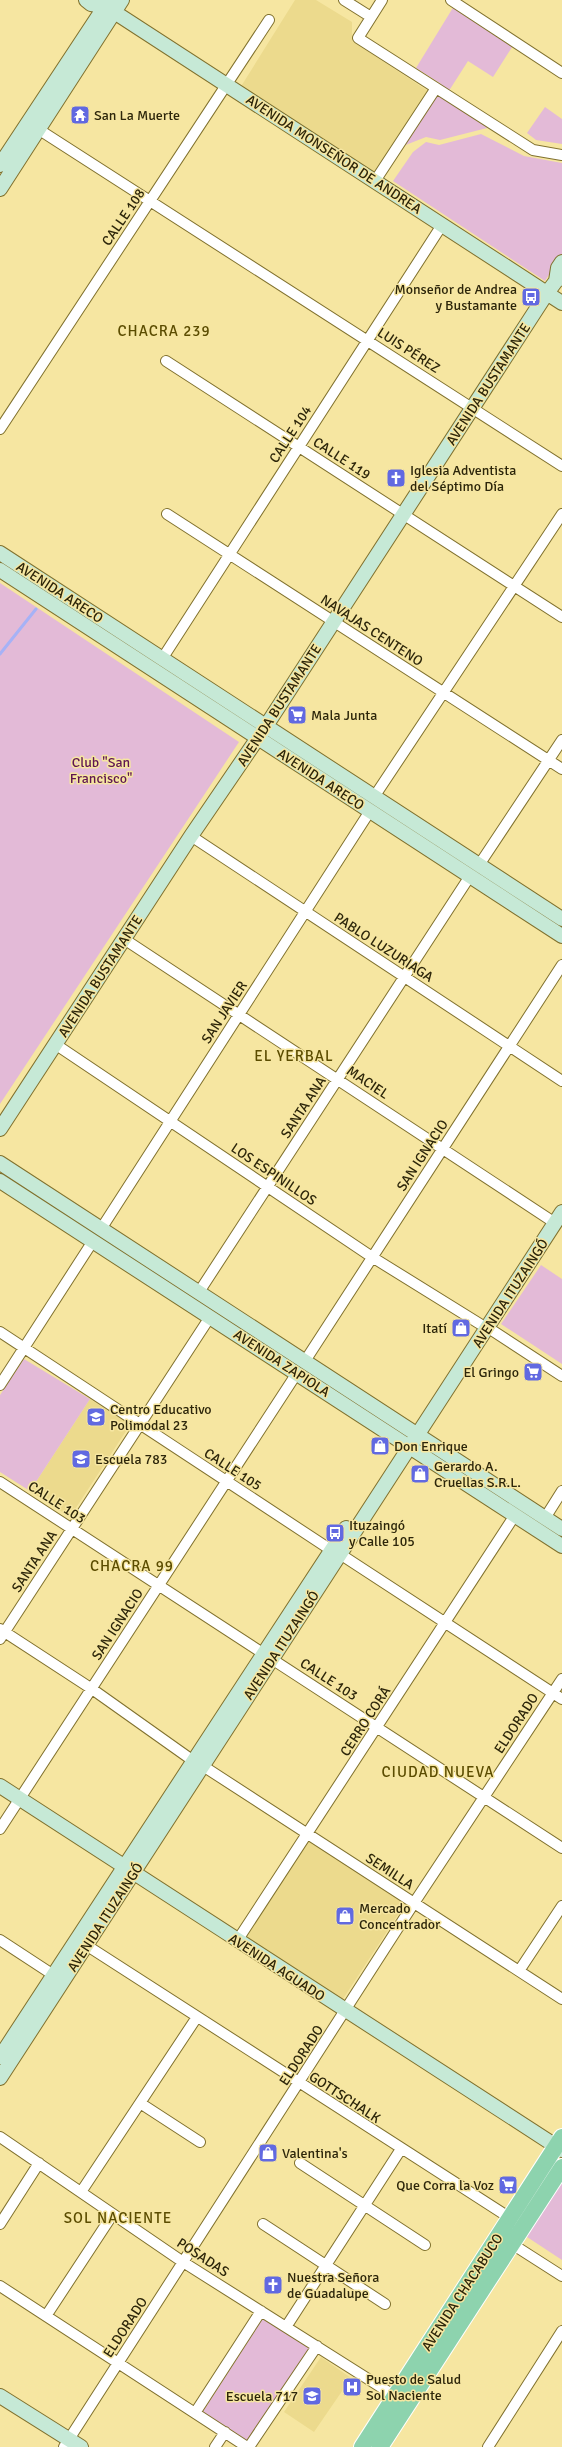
<svg xmlns="http://www.w3.org/2000/svg" width="562" height="2447" font-family="Signika,sans-serif">
<style>
.built{fill:#ecda8d}
.green{fill:#e3bad7}
.lines{fill:none;stroke-linecap:round;stroke-linejoin:round}
.stream{stroke:#a6b2f6;stroke-width:3}
.minor-casing{stroke:#80712e;stroke-width:12}
.secondary-casing{stroke:#80712e;stroke-width:16}
.primary-casing{stroke:#fff;stroke-width:18}
.minor{stroke:#fff;stroke-width:10}
.secondary{stroke:#c6e9d6;stroke-width:14}
.primary{stroke:#8dd3ae;stroke-width:16}
.labels{text-anchor:middle;stroke-width:3;stroke-linejoin:round;paint-order:stroke}
.poi-label{font-size:14px;fill:#2d260a;stroke:#f6e6a1;text-anchor:start}
.street-label{font-size:14px;fill:#2d260a;stroke:#f6e6a1}
.park-label{font-size:14px;fill:#5f1552;stroke:#f6e6a1}
.neighbourhood-label{font-size:15px;letter-spacing:1px;fill:#5b4c00;stroke:#f6e6a1}
</style>
<rect width="100%" height="100%" fill="#f6e6a1"/>
<path class="built" d="M 295,0 L 316,0 L 352,22 L 352,41 L 428,91 L 375,174 L 240,88 Z
M 90,1399 L 130,1425 L 70,1517 L 30,1491 Z
M 308,1840 L 405,1904 L 341,2002 L 244,1938 Z
M 321,2357 L 351,2378 L 314,2432 L 284,2412 Z"/>
<path class="green" d="M 454,6 L 514,44 L 493,77 L 468,61 L 445,97 L 491,127 L 440,140 L 426,137 L 398,148 L 441,84 L 416,68 Z
M 545,107 L 562,119 L 562,144 L 536,140 L 527,133 Z
M 481,134 L 524,156 L 562,163 L 562,254 L 545,281 L 393,181 L 413,152 L 426,142 L 439,145 Z
M 0,583 L 239,742 L 0,1104 Z
M 541,1265 L 562,1279 L 562,1364 L 501,1324 Z
M 24,1359 L 90,1399 L 30,1491 L 0,1472 L 0,1395 Z
M 562,2177 L 562,2260 L 524,2235 Z
M 265,2315 L 311,2345 L 248,2442 L 202,2413 Z"/>
<g class="lines">
<path class="stream" d="M 0,654 L 36,609"/>
<defs>
<path id="minor" d="M 344,0 L 371,17
M 382,0 L 358,38 L 533,150 L 562,155
M 451,0 L 562,73
M 38,129 L 562,466
M 375,181 L 436,88
M 166,361 L 562,617
M 0,429 L 269,20
M 167,514 L 562,769
M 162,659 L 442,225
M 374,797 L 562,514
M 191,836 L 562,1081
M 479,865 L 562,740
M 124,939 L 555,1223
M 55,1044 L 372,1257 L 480,1324
M 101,1229 L 370,811
M 199,1292 L 470,876
M 487,1327 L 562,1376
M 0,1332 L 331,1550
M 305,1361 L 562,965
M 0,1385 L 93,1241
M 0,1482 L 562,1848
M 545,1518 L 562,1491
M 340,1554 L 562,1699
M 0,1629 L 92,1689 L 192,1760
M 0,1639 L 210,1317
M 203,1766 L 562,1999
M 0,1829 L 297,1373
M 0,1940 L 58,1978
M 237,1941 L 515,1515
M 86,1945 L 510,2218
M 519,1971 L 562,1906
M 140,2103 L 200,2142
M 0,2137 L 183,2262 L 395,2396
M 300,2163 L 425,2245
M 81,2192 L 197,2017
M 0,2224 L 39,2163
M 263,2224 L 385,2304
M 512,2244 L 562,2276
M 0,2286 L 247,2447
M 46,2316 L 113,2214
M 286,2327 L 401,2149
M 195,2413 L 261,2311
M 64,2447 L 414,1903 L 562,1679
M 215,2447 L 225,2432
M 249,2447 L 317,2346
M 488,2447 L 562,2331"/>
<path id="secondary" d="M 86,0 L 91,4 L 105,6 L 562,303
M 0,165 L 109,0
M 0,189 L 122,0
M 556,281 L 558,268 L 562,262
M 0,553 L 562,919
M 0,570 L 562,936
M 0,1129 L 191,836 L 266,726 L 547,293 L 556,281 L 562,277
M 0,1163 L 562,1529
M 0,1181 L 562,1546
M 0,1786 L 562,2150
M 0,2057 L 346,1528
M 0,2078 L 562,1212
M 0,2396 L 81,2447"/>
<path id="primary" d="M 362,2447 L 562,2137
M 380,2447 L 562,2167"/>
</defs>
<use href="#minor" class="minor-casing"/>
<use href="#secondary" class="secondary-casing"/>
<use href="#primary" class="primary-casing"/>
<use href="#minor" class="minor"/>
<use href="#secondary" class="secondary"/>
<use href="#primary" class="primary"/>
</g>
<defs>
<symbol id="temple-square" viewBox="-11 -11 22 22"><rect x="-9" y="-9" width="18" height="18" rx="4" fill="#6169e1" stroke="#f6e6a1"/><path d="M0-6L5-2H3V0L6.5 2.5H4V6H1.5V3h-3V6H-4V2.5H-6.5L-3 0V-2H-5Z" fill="#fff"/></symbol>
<symbol id="bus-square" viewBox="-11 -11 22 22"><rect x="-9" y="-9" width="18" height="18" rx="4" fill="#6169e1" stroke="#f6e6a1"/><path d="M-5-6H5V4H4V6H2V4H-2V6H-4V4H-5ZM-3.5-4V0h7V-4ZM-3.5 1.2v1.5H-2V1.2ZM2 1.2v1.5H3.5V1.2Z" fill="#fff"/></symbol>
<symbol id="church-square" viewBox="-11 -11 22 22"><rect x="-9" y="-9" width="18" height="18" rx="4" fill="#6169e1" stroke="#f6e6a1"/><path d="M-1.2-6h2.4v3.5h3.3v2.4h-3.3V6h-2.4V-.1h-3.3v-2.4h3.3Z" fill="#fff"/></symbol>
<symbol id="supermarket-square" viewBox="-11 -11 22 22"><rect x="-9" y="-9" width="18" height="18" rx="4" fill="#6169e1" stroke="#f6e6a1"/><path d="M-6-5.5h2.5l.6 2H6L4.5 2H-2.5L-4.4-4H-6ZM-1.5 3.2a1.3 1.3 0 1 0 .1 0ZM3 3.2a1.3 1.3 0 1 0 .1 0Z" fill="#fff"/></symbol>
<symbol id="shop-square" viewBox="-11 -11 22 22"><rect x="-9" y="-9" width="18" height="18" rx="4" fill="#6169e1" stroke="#f6e6a1"/><path d="M-5-2.5h2.3a2.7 3.5 0 0 1 5.4 0H5L5.5 6h-11ZM-1.5-2.5h3a1.5 2.3 0 0 0-3 0Z" fill="#fff"/></symbol>
<symbol id="school-square" viewBox="-11 -11 22 22"><rect x="-9" y="-9" width="18" height="18" rx="4" fill="#6169e1" stroke="#f6e6a1"/><path d="M0-5L7-2L0 1L-7-2ZM-4 1L0 2.5L4 1V4Q0 6-4 4Z" fill="#fff"/></symbol>
<symbol id="hospital-square" viewBox="-11 -11 22 22"><rect x="-9" y="-9" width="18" height="18" rx="4" fill="#6169e1" stroke="#f6e6a1"/><path d="M-5-5h3v3.5h4V-5h3V5h-3V1.5h-4V5h-3Z" fill="#fff"/></symbol>
</defs>
<g fill-rule="evenodd">
<use href="#temple-square" x="69" y="104" width="22" height="22"/>
<use href="#bus-square" x="520" y="286" width="22" height="22"/>
<use href="#church-square" x="385" y="467" width="22" height="22"/>
<use href="#supermarket-square" x="286" y="704" width="22" height="22"/>
<use href="#shop-square" x="450" y="1317" width="22" height="22"/>
<use href="#supermarket-square" x="522" y="1361" width="22" height="22"/>
<use href="#school-square" x="85" y="1406" width="22" height="22"/>
<use href="#shop-square" x="369" y="1435" width="22" height="22"/>
<use href="#school-square" x="70" y="1448" width="22" height="22"/>
<use href="#shop-square" x="409" y="1463" width="22" height="22"/>
<use href="#bus-square" x="324" y="1522" width="22" height="22"/>
<use href="#shop-square" x="334" y="1905" width="22" height="22"/>
<use href="#shop-square" x="257" y="2142" width="22" height="22"/>
<use href="#supermarket-square" x="497" y="2174" width="22" height="22"/>
<use href="#church-square" x="262" y="2274" width="22" height="22"/>
<use href="#hospital-square" x="341" y="2376" width="22" height="22"/>
<use href="#school-square" x="301" y="2385" width="22" height="22"/>
</g>
<g class="labels">
<g class="poi-label">
<text x="94" y="120">San La Muerte</text>
<text x="517" y="294" text-anchor="end">Monseñor de Andrea<tspan x="517" dy="16">y Bustamante</tspan></text>
<text x="410" y="475">Iglesia Adventista<tspan x="410" dy="16">del Séptimo Día</tspan></text>
<text x="311" y="720">Mala Junta</text>
<text x="447" y="1333" text-anchor="end">Itatí</text>
<text x="519" y="1377" text-anchor="end">El Gringo</text>
<text x="110" y="1414">Centro Educativo<tspan x="110" dy="16">Polimodal 23</tspan></text>
<text x="394" y="1451">Don Enrique</text>
<text x="95" y="1464">Escuela 783</text>
<text x="434" y="1471">Gerardo A.<tspan x="434" dy="16">Cruellas S.R.L.</tspan></text>
<text x="349" y="1530">Ituzaingó<tspan x="349" dy="16">y Calle 105</tspan></text>
<text x="359" y="1913">Mercado<tspan x="359" dy="16">Concentrador</tspan></text>
<text x="282" y="2158">Valentina's</text>
<text x="494" y="2190" text-anchor="end">Que Corra la Voz</text>
<text x="287" y="2282">Nuestra Señora<tspan x="287" dy="16">de Guadalupe</tspan></text>
<text x="366" y="2384">Puesto de Salud<tspan x="366" dy="16">Sol Naciente</tspan></text>
<text x="298" y="2401" text-anchor="end">Escuela 717</text>
</g>
<g class="street-label">
<text transform="translate(334 154) rotate(33)" y="5">AVENIDA MONSEÑOR DE ANDREA</text>
<text transform="translate(123 217) rotate(-56)" y="5">CALLE 108</text>
<text transform="translate(409 350) rotate(33)" y="5">LUIS PÉREZ</text>
<text transform="translate(488 384) rotate(-57)" y="5">AVENIDA BUSTAMANTE</text>
<text transform="translate(290 434) rotate(-57)" y="5">CALLE 104</text>
<text transform="translate(342 458) rotate(33)" y="5">CALLE 119</text>
<text transform="translate(60 592) rotate(33)" y="5">AVENIDA ARECO</text>
<text transform="translate(372 630) rotate(33)" y="5">NAVAJAS CENTENO</text>
<text transform="translate(279 705) rotate(-57)" y="5">AVENIDA BUSTAMANTE</text>
<text transform="translate(321 779) rotate(33)" y="5">AVENIDA ARECO</text>
<text transform="translate(384 947) rotate(33)" y="5">PABLO LUZURIAGA</text>
<text transform="translate(100 976) rotate(-57)" y="5">AVENIDA BUSTAMANTE</text>
<text transform="translate(224 1012) rotate(-57)" y="5">SAN JAVIER</text>
<text transform="translate(368 1082) rotate(34)" y="5">MACIEL</text>
<text transform="translate(303 1107) rotate(-57)" y="5">SANTA ANA</text>
<text transform="translate(422 1155) rotate(-57)" y="5">SAN IGNACIO</text>
<text transform="translate(274 1174) rotate(34)" y="5">LOS ESPINILLOS</text>
<text transform="translate(510 1293) rotate(-57)" y="5">AVENIDA ITUZAINGÓ</text>
<text transform="translate(282 1363) rotate(33)" y="5">AVENIDA ZAPIOLA</text>
<text transform="translate(233 1469) rotate(33)" y="5">CALLE 105</text>
<text transform="translate(57 1502) rotate(33)" y="5">CALLE 103</text>
<text transform="translate(34 1561) rotate(-57)" y="5">SANTA ANA</text>
<text transform="translate(117 1624) rotate(-57)" y="5">SAN IGNACIO</text>
<text transform="translate(281 1645) rotate(-57)" y="5">AVENIDA ITUZAINGÓ</text>
<text transform="translate(329 1679) rotate(33)" y="5">CALLE 103</text>
<text transform="translate(365 1721) rotate(-57)" y="5">CERRO CORÁ</text>
<text transform="translate(516 1723) rotate(-57)" y="5">ELDORADO</text>
<text transform="translate(390 1871) rotate(33)" y="5">SEMILLA</text>
<text transform="translate(105 1917) rotate(-57)" y="5">AVENIDA ITUZAINGÓ</text>
<text transform="translate(277 1967) rotate(33)" y="5">AVENIDA AGUADO</text>
<text transform="translate(301 2055) rotate(-57)" y="5">ELDORADO</text>
<text transform="translate(345 2097) rotate(33)" y="5">GOTTSCHALK</text>
<text transform="translate(203 2257) rotate(33)" y="5">POSADAS</text>
<text transform="translate(462 2292) rotate(-57)" y="5">AVENIDA CHACABUCO</text>
<text transform="translate(125 2327) rotate(-57)" y="5">ELDORADO</text>
</g>
<g class="park-label">
<text x="101" y="767">Club "San<tspan x="101" dy="16">Francisco"</tspan></text>
</g>
<g class="neighbourhood-label">
<text x="164" y="336">CHACRA 239</text>
<text x="294" y="1061">EL YERBAL</text>
<text x="132" y="1571">CHACRA 99</text>
<text x="438" y="1777">CIUDAD NUEVA</text>
<text x="118" y="2223">SOL NACIENTE</text>
</g>
</g>
</svg>
